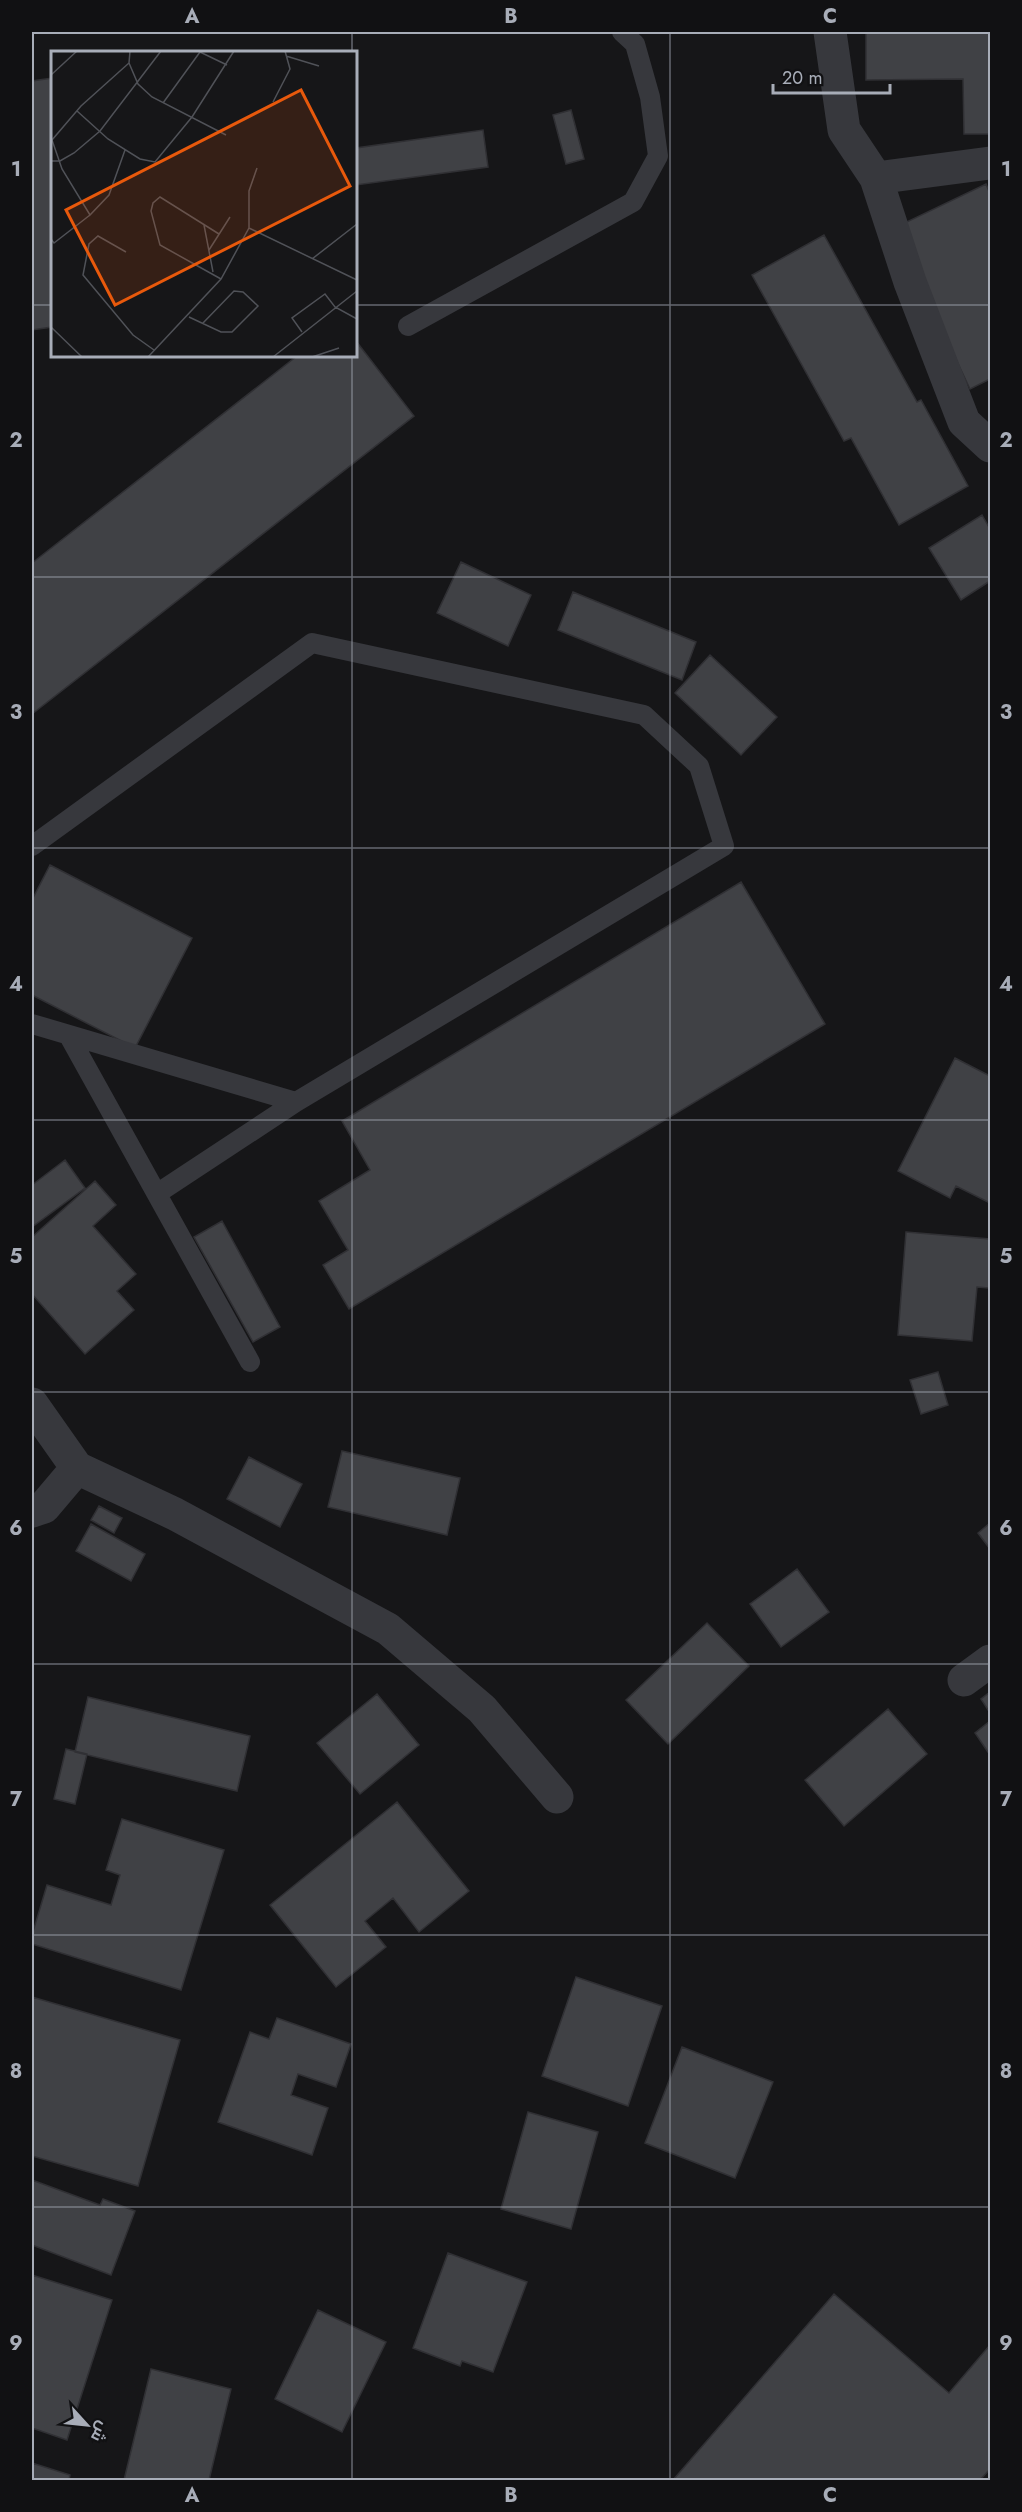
<svg xmlns="http://www.w3.org/2000/svg" width="1022" height="2512" font-family="Jost,Cairo,sans-serif">
<style>
.building{fill:#404145;stroke:#303034;stroke-width:1.5}
.lines{fill:none;stroke-linecap:round;stroke-linejoin:round}
.service{stroke:#37383d;stroke-width:20}
.minor{stroke:#37383d;stroke-width:33}
.grid{fill:none;stroke:#a8adb8;stroke-width:1.5;stroke-opacity:0.55}
.inset-road{fill:none;stroke:#505258;stroke-width:1.5}
.view{fill:#e8590c;fill-opacity:0.15;stroke:#e8590c;stroke-width:3}
.inset-edge{fill:none;stroke:#a8adb8;stroke-width:3}
.neatline{fill:none;stroke:#a8adb8;stroke-width:2}
.grid-label{font-size:20px;text-anchor:middle;font-weight:bold;fill:#a8adb8}
</style>
<rect width="100%" height="100%" fill="#161618"/>
<path class="building" d="M 866,32 L 990,32 L 990,134 L 964,134 L 963,79 L 866,80 Z
M 52,78 L 52,327 L 32,330 L 32,81 Z
M 571,110 L 584,159 L 566,164 L 553,115 Z
M 483,130 L 488,167 L 356,185 L 356,148 Z
M 986,184 L 990,194 L 990,379 L 970,389 L 894,228 Z
M 824,235 L 917,402 L 921,400 L 968,486 L 899,525 L 851,438 L 844,441 L 752,275 Z
M 356,341 L 414,416 L 32,714 L 32,563 L 297,356 L 356,356 Z
M 982,515 L 990,529 L 990,581 L 961,600 L 929,548 Z
M 461,562 L 531,595 L 508,646 L 437,613 Z
M 573,592 L 696,642 L 682,680 L 558,630 Z
M 710,655 L 777,717 L 741,755 L 675,693 Z
M 50,865 L 192,938 L 135,1048 L 32,995 L 32,900 Z
M 741,882 L 825,1024 L 349,1309 L 323,1265 L 348,1250 L 319,1201 L 370,1170 L 342,1121 Z
M 955,1058 L 990,1076 L 990,1203 L 956,1186 L 950,1198 L 898,1171 Z
M 65,1160 L 85,1188 L 32,1227 L 32,1185 Z
M 95,1181 L 116,1205 L 93,1226 L 136,1274 L 117,1291 L 134,1310 L 85,1354 L 32,1294 L 32,1237 Z
M 222,1221 L 280,1327 L 253,1342 L 194,1237 Z
M 906,1232 L 990,1239 L 989,1288 L 977,1287 L 972,1341 L 898,1335 Z
M 938,1372 L 948,1405 L 921,1414 L 910,1380 Z
M 342,1451 L 460,1478 L 447,1535 L 328,1507 Z
M 249,1457 L 302,1484 L 280,1527 L 227,1499 Z
M 99,1506 L 122,1518 L 114,1533 L 91,1520 Z
M 990,1523 L 990,1549 L 978,1533 Z
M 91,1524 L 145,1554 L 131,1581 L 76,1551 Z
M 797,1569 L 829,1612 L 781,1647 L 750,1604 Z
M 707,1623 L 749,1666 L 668,1744 L 626,1700 Z
M 990,1692 L 990,1713 L 981,1699 Z
M 377,1694 L 419,1745 L 360,1794 L 317,1743 Z
M 88,1697 L 250,1736 L 237,1791 L 75,1752 Z
M 888,1709 L 927,1754 L 844,1826 L 805,1780 Z
M 990,1721 L 990,1755 L 975,1733 Z
M 66,1749 L 87,1754 L 75,1804 L 54,1799 Z
M 397,1802 L 469,1891 L 419,1932 L 393,1898 L 365,1921 L 386,1947 L 336,1987 L 270,1905 Z
M 122,1819 L 224,1850 L 181,1990 L 32,1944 L 32,1935 L 47,1885 L 111,1905 L 120,1875 L 106,1870 Z
M 576,1977 L 662,2006 L 628,2106 L 542,2076 Z
M 32,1997 L 180,2040 L 138,2186 L 32,2156 Z
M 277,2018 L 351,2044 L 336,2087 L 298,2074 L 291,2095 L 328,2108 L 312,2155 L 218,2122 L 250,2032 L 269,2039 Z
M 682,2047 L 773,2082 L 735,2178 L 645,2143 Z
M 528,2112 L 598,2132 L 571,2229 L 501,2209 Z
M 32,2180 L 100,2205 L 103,2199 L 135,2211 L 111,2275 L 32,2245 Z
M 448,2253 L 527,2282 L 493,2372 L 462,2361 L 460,2366 L 413,2348 Z
M 32,2275 L 112,2300 L 67,2440 L 32,2428 Z
M 834,2294 L 949,2393 L 990,2345 L 990,2469 L 980,2480 L 673,2480 Z
M 318,2310 L 386,2342 L 342,2432 L 275,2399 Z
M 151,2369 L 231,2389 L 209,2480 L 124,2480 Z
M 32,2463 L 70,2475 L 69,2480 L 32,2480 Z"/>
<g class="lines">
<path class="service" d="M 408,326 L 633,202 L 658,156 L 650,97 L 635,44 L 622,32
M 32,846 L 312,643 L 644,715 L 699,766 L 724,846 L 296,1102 L 158,1193
M 32,1024 L 296,1102
M 69,1036 L 250,1362"/>
<path class="minor" d="M 830,32 L 844,130 L 876,178
M 990,163 L 876,178 L 910,282 L 964,422 L 990,446
M 32,1404 L 77,1468 L 44,1507 L 32,1511
M 77,1468 L 175,1514 L 388,1629 L 482,1709 L 557,1797
M 964,1680 L 990,1661"/>
</g>
<path class="grid" d="M 352,32 L 352,52M 670,32 L 670,2480M 32,305 L 52,305M 356,305 L 990,305M 352,356 L 352,2480M 32,577 L 990,577M 32,848 L 990,848M 32,1120 L 990,1120M 32,1392 L 990,1392M 32,1664 L 990,1664M 32,1935 L 990,1935M 32,2207 L 990,2207"/>
<g transform="translate(51 51)">
<rect width="306" height="306" fill="#161618"/>
<path class="inset-road" d="M 235,5 L 268,15M 78,12 L 87,33 L 101,46 L 175,84M 0,24 L 26,0M 222,51 L 239,18 L 234,0M 112,52 L 149,1 L 176,14M 26,60 L 57,88 L 89,108 L 104,111 L 141,66 L 183,0M 74,99 L 58,144 L 39,164 L 11,118 L 1,89 L 30,55 L 78,12 L 79,0M 0,110 L 9,110 L 23,102 L 49,80 L 110,0M 153,174 L 162,221M 198,177 L 198,140 L 206,117M 168,183 L 109,146 L 102,152 L 100,160 L 109,194 L 170,228M 0,188 L 3,192 L 39,164M 158,199 L 179,166M 75,201 L 47,185 L 38,193 L 32,224 L 82,284 L 103,299M 261,208 L 306,173M 138,266 L 170,281 L 181,281 L 207,255 L 192,241 L 183,240 L 152,272M 0,276 L 31,306M 251,281 L 241,267 L 274,243 L 284,256 L 306,268M 97,306 L 170,228 L 198,177 L 306,229M 222,306 L 306,240M 261,306 L 288,297"/>
<path class="view" d="M 250,39 L 299,135 L 64,254 L 15,159 Z"/>
<rect width="306" height="306" class="inset-edge"/>
</g>
<rect width="1022" height="2512" fill="none" stroke="#111113" stroke-width="66"/>
<g transform="translate(87 2425) rotate(117)" stroke="#111113" stroke-width="4.5" paint-order="stroke">
<path d="M0-4.5L10 22L0 15L-10 22Z" fill="#a8adb8"/>
<text y="-9" font-size="16" font-weight="bold" text-anchor="middle" fill="#a8adb8">ش</text>
</g>
<path d="M773 84v9h117v-9" fill="none" stroke="#a8adb8" stroke-width="3"/>
<text x="782" y="84" font-size="18" fill="#a8adb8" stroke="#111113" stroke-width="4.5" paint-order="stroke">20 m</text>
<rect x="33" y="33" width="956" height="2446" class="neatline"/>
<g class="grid-label">
<text x="192" y="23">A</text>
<text x="511" y="23">B</text>
<text x="830" y="23">C</text>
<text x="16" y="176">1</text>
<text x="1006" y="176">1</text>
<text x="16" y="447">2</text>
<text x="1006" y="447">2</text>
<text x="16" y="719">3</text>
<text x="1006" y="719">3</text>
<text x="16" y="991">4</text>
<text x="1006" y="991">4</text>
<text x="16" y="1263">5</text>
<text x="1006" y="1263">5</text>
<text x="16" y="1535">6</text>
<text x="1006" y="1535">6</text>
<text x="16" y="1806">7</text>
<text x="1006" y="1806">7</text>
<text x="16" y="2078">8</text>
<text x="1006" y="2078">8</text>
<text x="16" y="2350">9</text>
<text x="1006" y="2350">9</text>
<text x="192" y="2502">A</text>
<text x="511" y="2502">B</text>
<text x="830" y="2502">C</text>
</g>
</svg>
